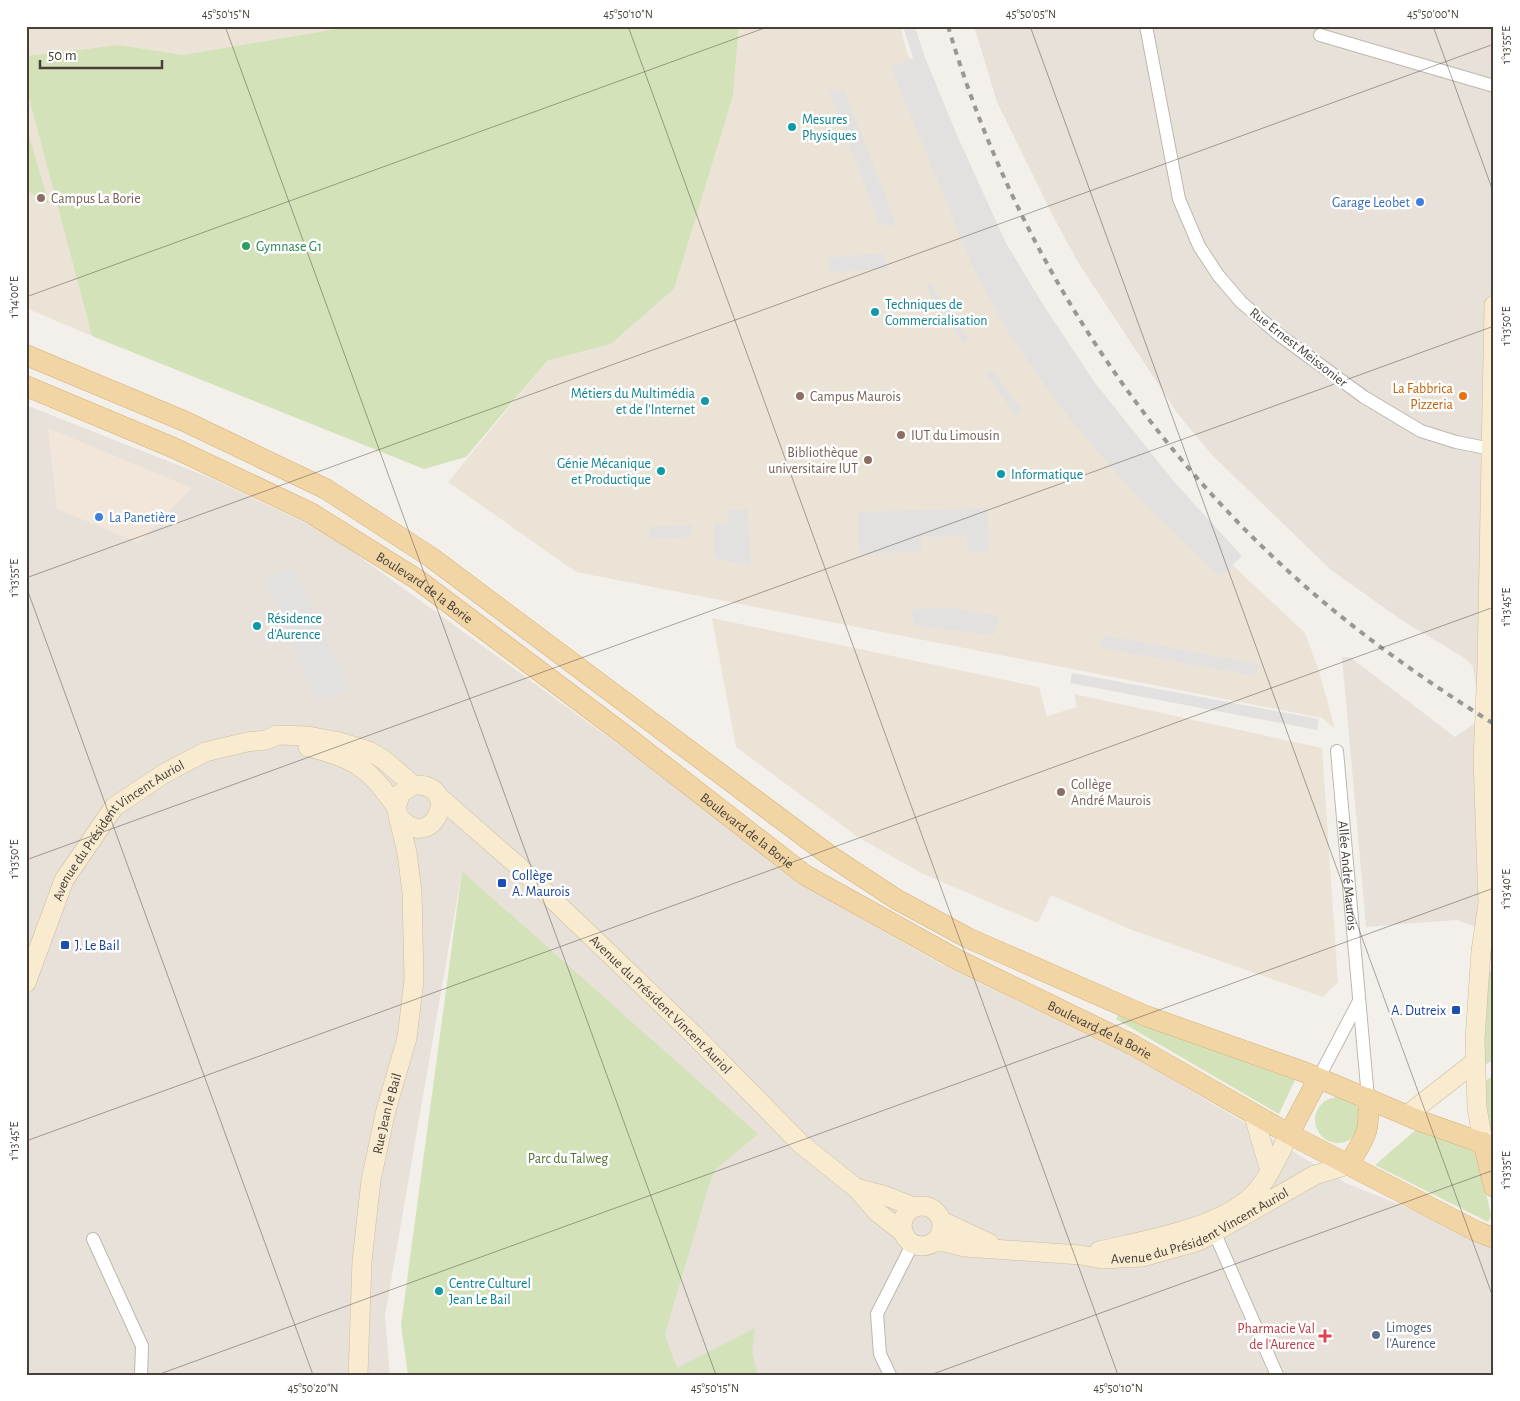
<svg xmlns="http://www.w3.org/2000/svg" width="1520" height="1401" font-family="'Alegreya Sans',sans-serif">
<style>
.residential{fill:#e7e1d9}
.commercial{fill:#f2e5d9}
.education{fill:#ebe3d6}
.green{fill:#d4e2b9}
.parking{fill:#e3e1df}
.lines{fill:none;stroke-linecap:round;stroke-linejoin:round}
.street-casing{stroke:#beb7ae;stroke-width:14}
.secondary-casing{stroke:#cdbda0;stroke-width:20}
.primary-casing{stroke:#d6b076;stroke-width:21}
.street{stroke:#fff;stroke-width:12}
.secondary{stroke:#f8ebd0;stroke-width:19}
.primary{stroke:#f2d5a5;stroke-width:20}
.rail{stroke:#989898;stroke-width:4;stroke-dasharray:6 6;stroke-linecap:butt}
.ticks{fill:none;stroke:#474039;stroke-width:1;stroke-opacity:0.45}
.culture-dot{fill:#0f9aa8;stroke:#fff;stroke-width:2}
.education-dot{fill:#8d6e63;stroke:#fff;stroke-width:2}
.shop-dot{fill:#3f7fe0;stroke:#fff;stroke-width:2}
.leisure-dot{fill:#2e9e5b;stroke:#fff;stroke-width:2}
.food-dot{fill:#e8710a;stroke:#fff;stroke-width:2}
.transit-dot{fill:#1a4fb4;stroke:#fff;stroke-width:2}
.service-dot{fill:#5c6f8a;stroke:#fff;stroke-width:2}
.health-dot{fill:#e0444e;stroke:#fff;stroke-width:2}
.labels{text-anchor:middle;stroke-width:5;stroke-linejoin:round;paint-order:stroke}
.culture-label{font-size:14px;fill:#0d838f;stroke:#fff;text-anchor:start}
.education-label{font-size:14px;fill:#785e54;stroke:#fff;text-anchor:start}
.shop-label{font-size:14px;fill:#366cbe;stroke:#fff;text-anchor:end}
.leisure-label{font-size:14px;fill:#27864d;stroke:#fff;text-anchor:start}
.street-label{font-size:14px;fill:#474039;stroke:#fff}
.food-label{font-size:14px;fill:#c56008;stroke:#fff;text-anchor:end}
.transit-label{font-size:14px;fill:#164399;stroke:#fff;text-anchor:start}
.park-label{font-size:14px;fill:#517233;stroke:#fff}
.service-label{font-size:14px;fill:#4e5e75;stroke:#fff;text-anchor:start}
.health-label{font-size:14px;fill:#be3a42;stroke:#fff;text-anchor:end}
.neatline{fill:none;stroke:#474039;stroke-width:2}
.ticks-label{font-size:12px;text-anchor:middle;fill:#474039}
</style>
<rect width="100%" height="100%" fill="#f3f0eb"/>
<path class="residential" d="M 974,26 L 1494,26 L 1494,716 L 1480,708 L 1473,667 L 1466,659 L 1403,621 L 1331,570 L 1213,456 L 1178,414 L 1079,264 L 1053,216 L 997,102 Z
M 26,405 L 208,477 L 327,533 L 848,911 L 941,964 L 1137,1059 L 1346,1183 L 1494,1243 L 1494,1375 L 679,1375 L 665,1335 L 707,1192 L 715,1170 L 757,1134 L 462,871 L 385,1316 L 390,1375 L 26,1375 Z
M 1342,657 L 1350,657 L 1455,737 L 1478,721 L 1494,730 L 1494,979 L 1484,930 L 1457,920 L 1366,927 Z"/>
<path class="commercial" d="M 48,428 L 192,488 L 139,543 L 57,509 Z"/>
<path class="education" d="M 26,26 L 353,26 L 183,55 L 119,45 L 26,56 Z
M 739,26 L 900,26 L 907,52 L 950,158 L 987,239 L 1194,529 L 1305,633 L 1318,668 L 1335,729 L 1322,718 L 576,572 L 448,482 L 547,361 L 611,344 L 674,289 L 733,96 Z
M 26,87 L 92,336 L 26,308 Z
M 712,618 L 1039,687 L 1047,716 L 1077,707 L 1074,694 L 1322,748 L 1338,982 L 1323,997 L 1132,930 L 1051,895 L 1038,923 L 921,873 L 858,837 L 736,747 Z"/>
<path class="green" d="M 353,26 L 739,26 L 733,96 L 674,289 L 611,344 L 547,361 L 466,457 L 424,469 L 92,336 L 26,87 L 26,56 L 119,45 L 183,55 Z
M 26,125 L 49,204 L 26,190 Z
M 462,871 L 758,1134 L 715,1170 L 707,1192 L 665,1335 L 677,1368 L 755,1328 L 752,1352 L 758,1375 L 408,1375 L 401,1325 Z
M 1485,972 L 1491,972 L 1494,1003 L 1494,1057 L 1492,1061 L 1482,1066 Z
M 1118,1015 L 1295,1080 L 1279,1114 L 1116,1019 Z
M 1494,1075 L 1494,1133 L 1489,1131 L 1484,1082 Z
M1315 1120a23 23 0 1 1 46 0a23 23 0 1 1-46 0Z
M 1418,1128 L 1478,1153 L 1491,1216 L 1488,1222 L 1375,1165 Z"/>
<path class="parking" d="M 903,26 L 915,26 L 924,55 L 956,133 L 1006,243 L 1042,303 L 1095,383 L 1176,484 L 1242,556 L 1220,577 L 1139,498 L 1096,450 L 1052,396 L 1006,329 L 972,265 L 891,67 L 913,58 Z
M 829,91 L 845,91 L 897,226 L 879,223 Z
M 883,253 L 888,269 L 831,272 L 827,258 Z
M 930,283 L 969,340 L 963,344 L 925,286 Z
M 992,370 L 1023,411 L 1016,416 L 987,375 Z
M 988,508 L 989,551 L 968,553 L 967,536 L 921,537 L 922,551 L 859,554 L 858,512 Z
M 748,509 L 751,566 L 715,558 L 714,523 L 728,523 L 729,510 Z
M 691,525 L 691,537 L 650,539 L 649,527 Z
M 294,569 L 350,689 L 316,701 L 265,579 Z
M 952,608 L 1000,616 L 994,635 L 914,626 L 911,609 Z
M 1103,635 L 1259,664 L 1256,676 L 1101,648 Z
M 1072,673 L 1319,719 L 1317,730 L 1070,683 Z"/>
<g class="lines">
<defs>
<g id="street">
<path d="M 1146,26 L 1179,199 L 1199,246 L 1218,275 L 1241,302 L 1278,334 L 1364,397 L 1421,431 L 1456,442 L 1491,449"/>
<path d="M 1320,35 L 1494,86"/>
<path id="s1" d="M 1337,751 L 1368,1098"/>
<path d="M 1318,1079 L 1359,1001"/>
<path d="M 1215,1234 L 1277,1375"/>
<path d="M 93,1239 L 142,1346 L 141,1375"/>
<path d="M 890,1375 L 880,1354 L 877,1314 L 913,1243"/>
</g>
<g id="secondary">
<path d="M 308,747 C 354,758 370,768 396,807"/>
<path id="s2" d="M 438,796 L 518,866 L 693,1034 L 801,1144 L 856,1188 L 877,1212 L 904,1233"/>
<path id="s3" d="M 26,983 L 64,880 L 114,807 L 165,773 L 205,752 L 247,742 L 266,740 L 277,735 L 308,736 L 340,742 L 369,751 L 384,760 L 413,785"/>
<path d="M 1253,1113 L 1270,1171"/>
<path d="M 1407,1115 L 1475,1062"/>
<path d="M 1483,1142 L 1477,1108 L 1475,1039 L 1481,951 L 1488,903 L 1483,760 L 1487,666 L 1494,305"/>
<path d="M 856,1188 L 886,1196 L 914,1207"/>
<circle cx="922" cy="1226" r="20"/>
<path d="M 942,1221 L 989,1243"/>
<path id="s4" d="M 934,1242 L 945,1242 L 965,1247 L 1081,1255 L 1102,1259 L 1142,1257 L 1199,1241 L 1315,1175 L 1348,1165"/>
<path d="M 1099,1251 C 1146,1240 1229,1227 1259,1188 C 1272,1172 1280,1152 1289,1134"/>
<path id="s5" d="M 358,1375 L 362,1261 L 371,1180 L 386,1110 L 407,1038 L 414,980 L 412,892 L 407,853 L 396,807 L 401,793 L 413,785 C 465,782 432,856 399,817"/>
</g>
<g id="primary">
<path d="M 26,355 L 184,421 L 326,489 L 432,558 L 829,855 L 896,899 L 968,938 L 1146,1016 L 1304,1072 L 1420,1121 L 1494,1147"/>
<path id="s6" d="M 26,386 L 174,448 L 311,513 L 418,580 L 622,733 L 805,875 L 956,959 L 1133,1045 L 1289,1134 L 1476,1231 L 1494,1238"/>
<path d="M 1289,1134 L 1318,1079"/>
<path d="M 1483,1142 L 1494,1187"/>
<path d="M 1348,1165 C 1366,1136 1370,1134 1368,1098"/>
</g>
</defs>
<use href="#street" class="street-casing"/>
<use href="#secondary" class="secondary-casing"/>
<use href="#primary" class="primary-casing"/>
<use href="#street" class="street"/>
<use href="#secondary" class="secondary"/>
<use href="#primary" class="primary"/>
<path class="rail" d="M 948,26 C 1011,241 1138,440 1306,587 C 1364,638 1429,683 1494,724"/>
</g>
<path class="ticks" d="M 225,26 L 716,1375M 628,26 L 1118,1375M 1030,26 L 1494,1300M 1433,26 L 1494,194M 26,297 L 770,26M 26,578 L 1494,44M 26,586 L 313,1375M 26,860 L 1494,326M 26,1141 L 1494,607M 157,1375 L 1494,888M 930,1375 L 1494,1170"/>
<g class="culture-dot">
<circle cx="792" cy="127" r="5"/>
<circle cx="875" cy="312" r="5"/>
<circle cx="705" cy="401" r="5"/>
<circle cx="661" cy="471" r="5"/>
<circle cx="1001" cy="474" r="5"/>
<circle cx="257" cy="626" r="5"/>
<circle cx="439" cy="1291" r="5"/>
</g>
<g class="education-dot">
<circle cx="41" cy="198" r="5"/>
<circle cx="800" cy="396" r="5"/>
<circle cx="901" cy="435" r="5"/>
<circle cx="868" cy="460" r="5"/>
<circle cx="1061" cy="792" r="5"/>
</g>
<g class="shop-dot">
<circle cx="1420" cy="202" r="5"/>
<circle cx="99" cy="517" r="5"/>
</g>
<circle class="leisure-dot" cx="246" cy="246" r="5"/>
<circle class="food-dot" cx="1463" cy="396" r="5"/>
<g class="transit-dot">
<rect x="497" y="878" width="10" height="10" rx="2.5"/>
<rect x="60" y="940" width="10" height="10" rx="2.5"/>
<rect x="1451" y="1005" width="10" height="10" rx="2.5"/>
</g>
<circle class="service-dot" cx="1376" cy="1335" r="5"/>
<path class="health-dot" d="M1322.5 1328.5h5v5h5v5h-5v5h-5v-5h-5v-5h5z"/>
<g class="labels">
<g class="culture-label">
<text x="802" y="124">Mesures<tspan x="802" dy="16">Physiques</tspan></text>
<text x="885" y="309">Techniques de<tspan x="885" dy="16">Commercialisation</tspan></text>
<text x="695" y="398" text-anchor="end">Métiers du Multimédia<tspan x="695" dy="16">et de l'Internet</tspan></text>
<text x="651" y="468" text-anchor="end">Génie Mécanique<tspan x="651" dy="16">et Productique</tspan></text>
<text x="1011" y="479">Informatique</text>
<text x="267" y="623">Résidence<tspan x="267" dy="16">d'Aurence</tspan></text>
<text x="449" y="1288">Centre Culturel<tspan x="449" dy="16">Jean Le Bail</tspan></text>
</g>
<g class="education-label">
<text x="51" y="203">Campus La Borie</text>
<text x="810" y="401">Campus Maurois</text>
<text x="911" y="440">IUT du Limousin</text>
<text x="858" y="457" text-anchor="end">Bibliothèque<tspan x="858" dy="16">universitaire IUT</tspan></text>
<text x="1071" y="789">Collège<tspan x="1071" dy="16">André Maurois</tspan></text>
</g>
<g class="shop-label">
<text x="1410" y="207">Garage Leobet</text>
<text x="109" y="522" text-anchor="start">La Panetière</text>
</g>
<g class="leisure-label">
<text x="256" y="251">Gymnase G1</text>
</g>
<g class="street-label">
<text transform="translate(1299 347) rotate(38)" y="5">Rue Ernest Meissonier</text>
<text dy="5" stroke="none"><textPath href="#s6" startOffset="448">Boulevard de la Borie</textPath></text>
<text dy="5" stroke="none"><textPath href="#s6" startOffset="852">Boulevard de la Borie</textPath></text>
<text dy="5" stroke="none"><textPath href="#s3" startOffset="184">Avenue du Président Vincent Auriol</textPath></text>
<text dy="5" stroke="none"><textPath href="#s1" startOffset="125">Allée André Maurois</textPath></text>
<text dy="5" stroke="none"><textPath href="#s2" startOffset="305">Avenue du Président Vincent Auriol</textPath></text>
<text dy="5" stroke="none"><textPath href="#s6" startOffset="1258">Boulevard de la Borie</textPath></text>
<text dy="5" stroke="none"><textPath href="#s5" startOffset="264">Rue Jean le Bail</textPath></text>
<text dy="5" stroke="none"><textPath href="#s4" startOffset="274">Avenue du Président Vincent Auriol</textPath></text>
</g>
<g class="food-label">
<text x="1453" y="393">La Fabbrica<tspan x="1453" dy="16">Pizzeria</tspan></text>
</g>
<g class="transit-label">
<text x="512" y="880">Collège<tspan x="512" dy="16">A. Maurois</tspan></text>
<text x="75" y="950">J. Le Bail</text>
<text x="1446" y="1015" text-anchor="end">A. Dutreix</text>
</g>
<g class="park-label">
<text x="568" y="1163">Parc du Talweg</text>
</g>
<g class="service-label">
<text x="1386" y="1332">Limoges<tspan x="1386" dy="16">l'Aurence</tspan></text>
</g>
<g class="health-label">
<text x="1315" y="1333">Pharmacie Val<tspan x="1315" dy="16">de l'Aurence</tspan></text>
</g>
</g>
<rect width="1520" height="1401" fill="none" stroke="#ffffff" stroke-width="55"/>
<path d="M40 60v8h122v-8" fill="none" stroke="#474039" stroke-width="2.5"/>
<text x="48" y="60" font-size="15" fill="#474039" stroke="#ffffff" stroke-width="4" paint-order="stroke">50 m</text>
<rect x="28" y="28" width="1464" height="1346" class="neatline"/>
<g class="ticks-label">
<text x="226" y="18">45°50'15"N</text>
<text x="628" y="18">45°50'10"N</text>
<text x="1031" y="18">45°50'05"N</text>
<text x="1433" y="18">45°50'00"N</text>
<text transform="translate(1506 45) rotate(-90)" y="4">1°13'55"E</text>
<text transform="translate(14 297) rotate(-90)" y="4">1°14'00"E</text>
<text transform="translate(1506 326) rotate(-90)" y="4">1°13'50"E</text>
<text transform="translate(14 578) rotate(-90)" y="4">1°13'55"E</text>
<text transform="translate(1506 607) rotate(-90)" y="4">1°13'45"E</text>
<text transform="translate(14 859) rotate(-90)" y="4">1°13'50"E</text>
<text transform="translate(1506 889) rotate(-90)" y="4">1°13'40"E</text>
<text transform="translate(14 1141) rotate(-90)" y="4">1°13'45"E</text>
<text transform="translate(1506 1170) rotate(-90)" y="4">1°13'35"E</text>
<text x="313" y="1392">45°50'20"N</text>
<text x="715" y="1392">45°50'15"N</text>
<text x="1118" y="1392">45°50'10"N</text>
</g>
</svg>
